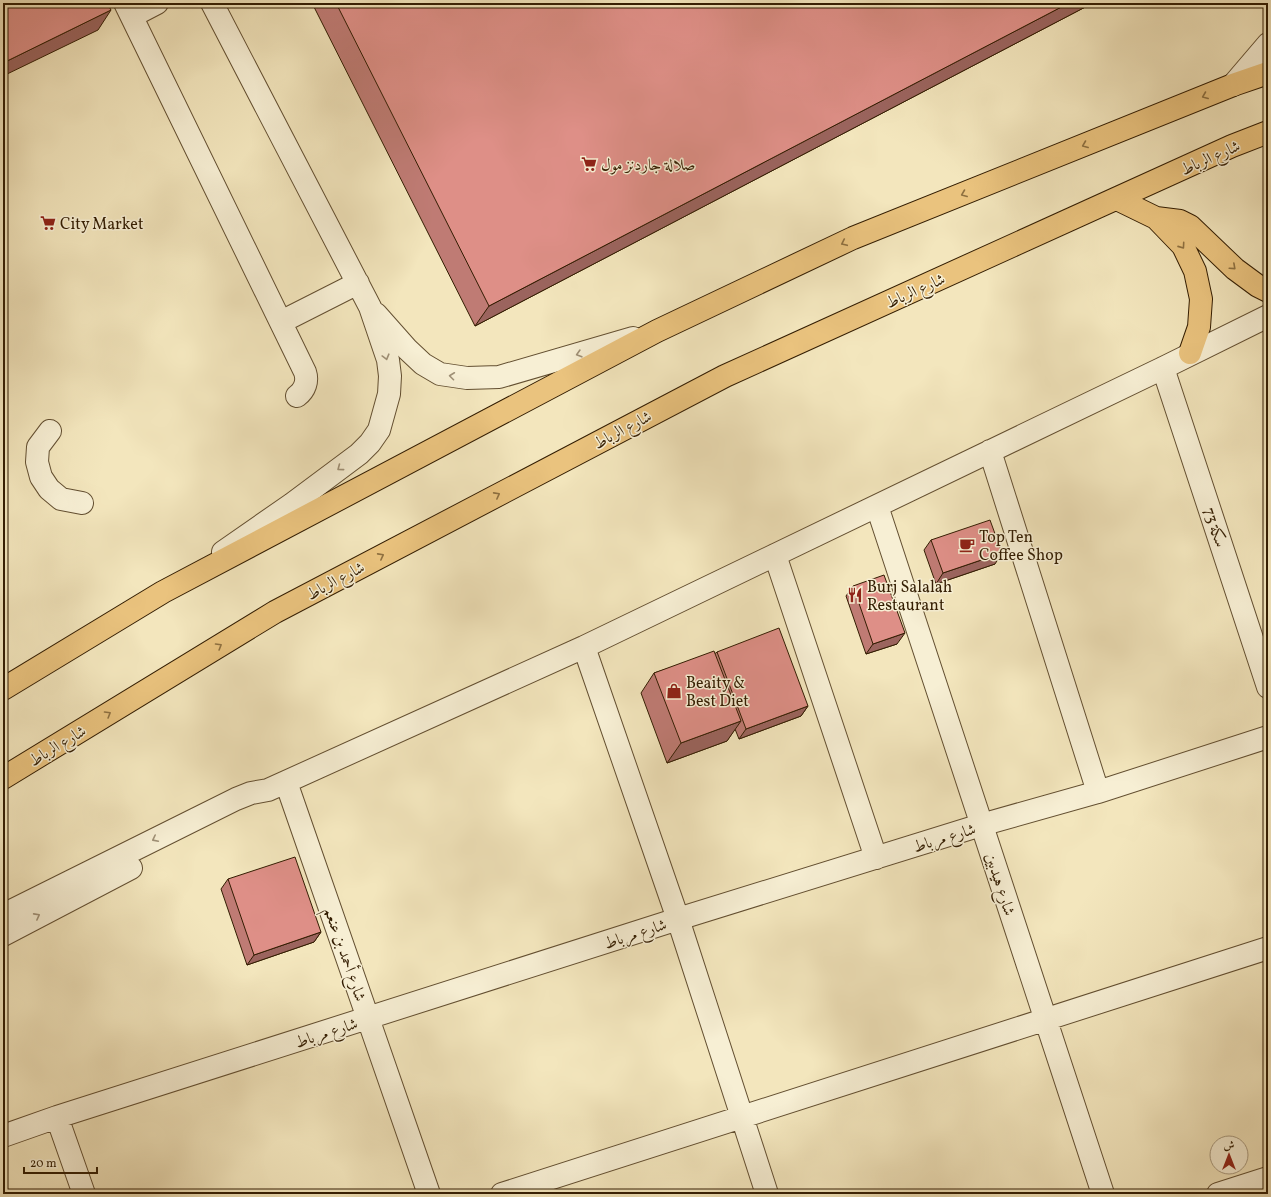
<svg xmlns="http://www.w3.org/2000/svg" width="1271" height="1197" font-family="Vollkorn,Amiri,serif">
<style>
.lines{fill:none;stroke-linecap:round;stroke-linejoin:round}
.minor-casing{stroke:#634f31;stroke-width:24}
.highway-casing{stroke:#331d02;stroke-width:24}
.minor{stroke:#f7efd4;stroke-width:22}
.highway{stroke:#eac37e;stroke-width:22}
.wall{fill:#bf7b74;stroke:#331d02}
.shaded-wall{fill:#9b645e;stroke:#331d02}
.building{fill:#de8f87;stroke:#331d02}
.oneway{stroke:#8e7040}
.oneway2{stroke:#9f9076}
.labels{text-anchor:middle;stroke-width:3;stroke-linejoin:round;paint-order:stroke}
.street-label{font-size:16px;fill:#331d02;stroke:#f7efd4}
.poi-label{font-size:16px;fill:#331d02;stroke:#f7efd4;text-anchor:start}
</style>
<rect width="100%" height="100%" fill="#f3e6bd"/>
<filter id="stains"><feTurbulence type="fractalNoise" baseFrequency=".005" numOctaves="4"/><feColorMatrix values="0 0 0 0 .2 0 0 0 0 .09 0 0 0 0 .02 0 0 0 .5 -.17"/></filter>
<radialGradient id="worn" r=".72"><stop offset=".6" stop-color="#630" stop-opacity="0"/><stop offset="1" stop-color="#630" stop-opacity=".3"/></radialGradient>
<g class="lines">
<defs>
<path id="minor" d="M 125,3 L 305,372 C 308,381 305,390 297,396
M 212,3 L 370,307 L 388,360 L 390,376 L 389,394 L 379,430 L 370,443 L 359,454 L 292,504 L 223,552
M 132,16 L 157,3
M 1233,85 L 1268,44
M 376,314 L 407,349 L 423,364 L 440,374 L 467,378 L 499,377 L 633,338
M 281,322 L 358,283
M 1163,368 L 1268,687
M 50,431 L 38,447 L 37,462 L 41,477 L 49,489 L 61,499 L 82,503
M 990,451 L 1098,792
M 877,506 L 1103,1194
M 775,555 L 876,858
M 584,647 L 678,919 L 767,1194
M 286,782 L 429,1194
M 3,915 L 236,799 L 251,793 L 268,790 L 584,647 L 1163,368 L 1268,316
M 3,935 L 131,868
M 57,1117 L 84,1194
M 3,1136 L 57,1117 L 678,919 L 981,825 L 1098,792 L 1268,737
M 502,1194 L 1268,948
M 1218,1194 L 1268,1178"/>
<path id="highway" d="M 1117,199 L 1156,218 L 1183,246 L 1195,271 L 1201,299 L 1199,327 L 1190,353
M 1156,218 L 1180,221 L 1190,226 L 1235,269 L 1258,286 L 1268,291
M 3,689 L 163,592 L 657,331 L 853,238 L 1233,85 L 1268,73
M 3,778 L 275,612 L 725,376 L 1232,146 L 1268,132"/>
</defs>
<use href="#minor" class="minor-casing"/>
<use href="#highway" class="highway-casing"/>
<use href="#minor" class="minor"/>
<use href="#highway" class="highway"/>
</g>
<path class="wall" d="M 312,3 L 1093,3 L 475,326 Z
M 931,540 L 995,564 L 936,584 L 924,550 Z
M 853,586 L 897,644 L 866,654 L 846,596 Z
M 717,652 L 808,706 L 801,716 L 739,739 L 735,729 L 727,741 L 667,763 L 641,693 L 654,673 L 716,653 Z
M 228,879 L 321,932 L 314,942 L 247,965 L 221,889 Z"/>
<path class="shaded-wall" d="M 1069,3 L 1093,3 L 475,326 L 489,306 Z
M 111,10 L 98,30 L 3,76 L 3,63 Z
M 1002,553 L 995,564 L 936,584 L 943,573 Z
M 905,633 L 897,644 L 866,654 L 873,644 Z
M 808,706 L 801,716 L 739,739 L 746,729 Z
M 741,721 L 727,741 L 667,763 L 681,743 Z
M 321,932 L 314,942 L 247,965 L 254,955 Z"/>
<path class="building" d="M 3,3 L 107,3 L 111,10 L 3,63 Z
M 336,3 L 1069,3 L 489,306 Z
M 990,520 L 1002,553 L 943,573 L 931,540 Z
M 884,575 L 905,633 L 873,644 L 853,586 Z
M 779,628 L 808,706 L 746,729 L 717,652 Z
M 714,651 L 741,721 L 681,743 L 654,673 Z
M 295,857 L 321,932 L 254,955 L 228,879 Z"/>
<defs><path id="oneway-chevron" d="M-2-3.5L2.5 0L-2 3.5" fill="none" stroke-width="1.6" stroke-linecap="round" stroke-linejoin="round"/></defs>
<g class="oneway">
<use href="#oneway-chevron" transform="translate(1205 96) rotate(158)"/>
<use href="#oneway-chevron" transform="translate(1085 145) rotate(158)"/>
<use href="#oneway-chevron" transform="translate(964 194) rotate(158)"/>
<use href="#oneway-chevron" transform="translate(844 243) rotate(155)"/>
<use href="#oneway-chevron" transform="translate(1182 246) rotate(55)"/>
<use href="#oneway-chevron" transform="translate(1233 267) rotate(42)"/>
<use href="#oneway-chevron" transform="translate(497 495) rotate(-28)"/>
<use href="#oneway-chevron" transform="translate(381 556) rotate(-28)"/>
<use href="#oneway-chevron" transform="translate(219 646) rotate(-31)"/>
<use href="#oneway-chevron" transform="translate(108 714) rotate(-31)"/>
</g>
<g class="oneway2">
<use href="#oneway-chevron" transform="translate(579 354) rotate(164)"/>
<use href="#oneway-chevron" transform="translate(386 357) rotate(75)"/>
<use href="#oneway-chevron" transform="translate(452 376) rotate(-173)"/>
<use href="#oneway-chevron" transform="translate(340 468) rotate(143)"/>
<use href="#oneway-chevron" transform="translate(155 839) rotate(153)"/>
<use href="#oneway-chevron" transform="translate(37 916) rotate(-28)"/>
</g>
<defs>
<symbol id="supermarket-bare" viewBox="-9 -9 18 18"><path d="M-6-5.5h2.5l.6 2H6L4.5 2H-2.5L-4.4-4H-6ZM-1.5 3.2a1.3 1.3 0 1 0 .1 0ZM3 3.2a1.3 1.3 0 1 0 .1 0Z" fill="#8f2418" stroke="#f7efd4" stroke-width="2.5" paint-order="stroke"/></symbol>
<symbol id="cafe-bare" viewBox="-9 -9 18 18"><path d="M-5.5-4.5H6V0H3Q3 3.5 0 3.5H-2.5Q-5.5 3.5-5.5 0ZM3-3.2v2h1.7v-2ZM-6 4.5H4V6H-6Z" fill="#8f2418" stroke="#f7efd4" stroke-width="2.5" paint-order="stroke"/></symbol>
<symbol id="restaurant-bare" viewBox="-9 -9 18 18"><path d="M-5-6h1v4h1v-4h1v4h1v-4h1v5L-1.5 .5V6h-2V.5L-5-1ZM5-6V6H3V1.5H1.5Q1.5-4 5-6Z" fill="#8f2418" stroke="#f7efd4" stroke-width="2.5" paint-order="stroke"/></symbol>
<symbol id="shop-bare" viewBox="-9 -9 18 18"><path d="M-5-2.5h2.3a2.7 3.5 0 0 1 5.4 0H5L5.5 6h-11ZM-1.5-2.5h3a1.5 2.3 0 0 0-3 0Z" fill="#8f2418" stroke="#f7efd4" stroke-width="2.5" paint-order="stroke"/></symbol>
</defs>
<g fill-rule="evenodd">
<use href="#supermarket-bare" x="578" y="153" width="22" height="22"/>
<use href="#supermarket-bare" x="37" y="212" width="22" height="22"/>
<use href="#cafe-bare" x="956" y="534" width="22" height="22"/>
<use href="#restaurant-bare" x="844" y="584" width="22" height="22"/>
<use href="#shop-bare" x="663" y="680" width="22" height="22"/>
</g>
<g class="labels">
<g class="street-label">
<text transform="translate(1210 157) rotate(-24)" y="6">شارع الرباط</text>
<text transform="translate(915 290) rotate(-24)" y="6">شارع الرباط</text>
<text transform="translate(622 429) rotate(-28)" y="6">شارع الرباط</text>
<text transform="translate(1216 527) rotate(72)" y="6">سكة 73</text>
<text transform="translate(335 580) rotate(-28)" y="6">شارع الرباط</text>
<text transform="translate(57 745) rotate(-31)" y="6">شارع الرباط</text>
<text transform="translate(944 837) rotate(-17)" y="6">شارع مرباط</text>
<text transform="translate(1001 884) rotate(72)" y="6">شارع هيدبين</text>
<text transform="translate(635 933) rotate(-18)" y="6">شارع مرباط</text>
<text transform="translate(346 954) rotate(71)" y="6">شارع أحمد بن عنعم</text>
<text transform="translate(326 1032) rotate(-18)" y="6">شارع مرباط</text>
</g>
<g class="poi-label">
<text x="601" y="170">صلالة جاردنز مول</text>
<text x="60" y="229">City Market</text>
<text x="979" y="542">Top Ten<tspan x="979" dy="18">Coffee Shop</tspan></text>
<text x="867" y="592">Burj Salalah<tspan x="867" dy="18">Restaurant</tspan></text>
<text x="686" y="688">Beaity &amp;<tspan x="686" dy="18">Best Diet</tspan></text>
</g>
</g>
<rect width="1271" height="1197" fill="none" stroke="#f3e6bd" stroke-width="16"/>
<rect x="4" y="4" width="1263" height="1189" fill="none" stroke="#331d02" stroke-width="2"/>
<rect x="8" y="8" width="1255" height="1181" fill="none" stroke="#331d02"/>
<g transform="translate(1229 1155)"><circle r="19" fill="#f7efd4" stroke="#a99b80"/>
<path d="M0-3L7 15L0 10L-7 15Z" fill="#8f2418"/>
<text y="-6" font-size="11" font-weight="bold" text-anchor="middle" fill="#331d02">ش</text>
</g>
<path d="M24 1167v6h73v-6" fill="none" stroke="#331d02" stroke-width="2"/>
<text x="30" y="1167" font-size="12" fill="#331d02" stroke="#f7efd4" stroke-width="3" paint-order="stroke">20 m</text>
<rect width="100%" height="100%" filter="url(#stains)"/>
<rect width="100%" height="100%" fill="url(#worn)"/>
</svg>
